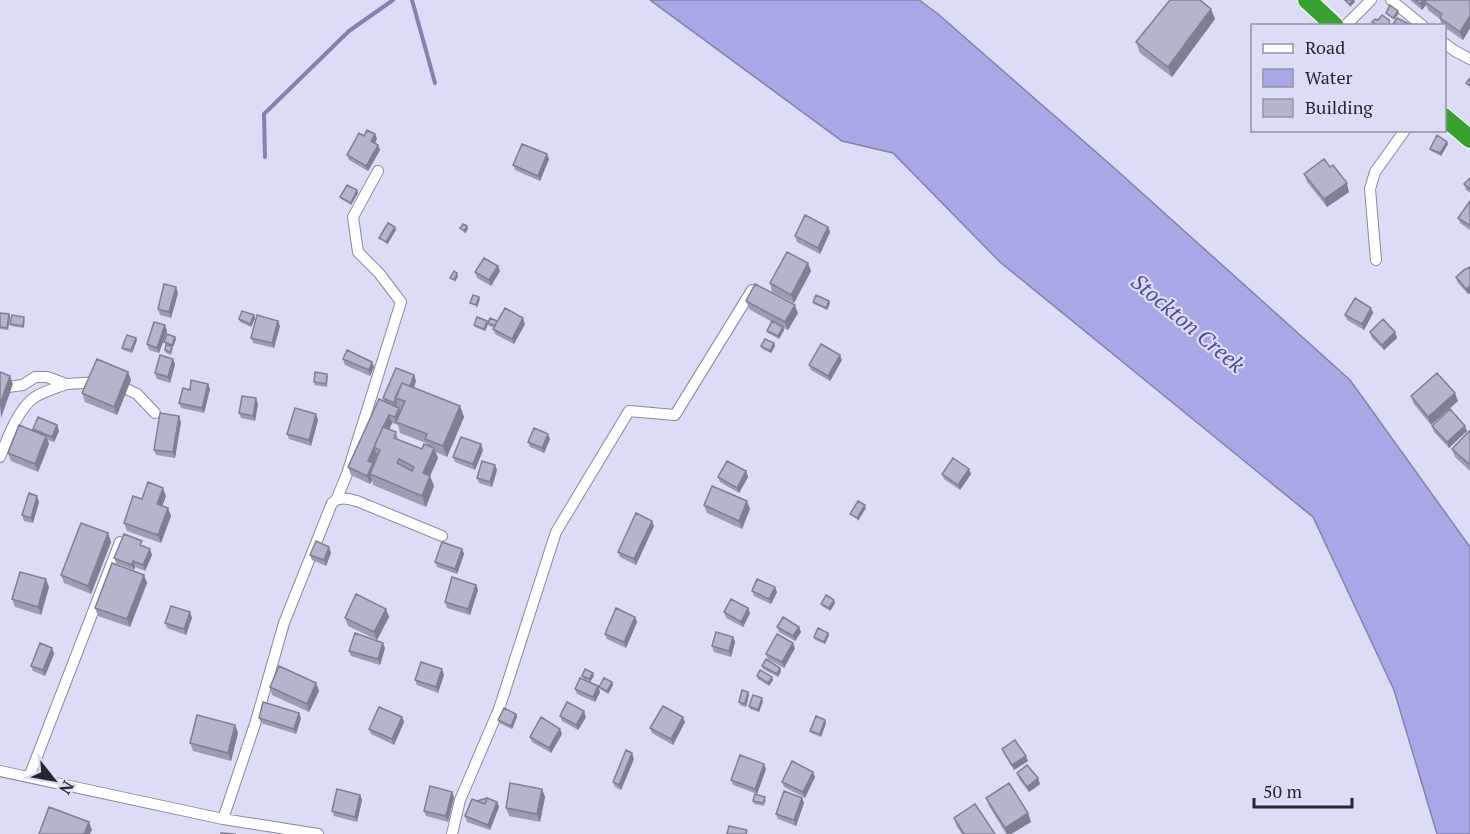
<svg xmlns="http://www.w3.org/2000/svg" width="1470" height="834" font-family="'PT Serif',serif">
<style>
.water{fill:#a9a8e6;stroke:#8281af;stroke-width:1.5}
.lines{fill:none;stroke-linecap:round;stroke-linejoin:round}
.stream{stroke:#8281af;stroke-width:4}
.street-casing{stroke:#88889f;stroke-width:12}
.highway-casing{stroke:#fff;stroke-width:20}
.street{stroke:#fff;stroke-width:10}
.highway{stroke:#38a031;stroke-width:18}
.wall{fill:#9b9cb0;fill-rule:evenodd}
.shaded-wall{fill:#7e7f90}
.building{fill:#b4b5cd;stroke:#7e7f90;stroke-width:1.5;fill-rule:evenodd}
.labels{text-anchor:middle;stroke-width:4.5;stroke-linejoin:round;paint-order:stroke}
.water-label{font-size:22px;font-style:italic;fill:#524b97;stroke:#dbdcf5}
</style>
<rect width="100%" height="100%" fill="#dbdcf5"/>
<path class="water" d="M 650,0 L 919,0 L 938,14 L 1112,166 L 1350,380 L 1470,547 L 1470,834 L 1437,834 L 1394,690 L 1313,517 L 1000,262 L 893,153 L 842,141 Z"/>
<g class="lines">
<path class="stream" d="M 412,0 L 435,83
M 265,157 L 264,114 L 349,31 L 393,0"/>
<defs>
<path id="street" d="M 1391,0 L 1423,26
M 1345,26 L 1371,0
M 1444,43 L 1455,51 L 1470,59
M 1376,260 L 1370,189 L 1375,172 L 1405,130
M 116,384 L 137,394 L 155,413
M 0,388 L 23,385 L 35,377 L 47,377 L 66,384 L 101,382
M 0,457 C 7,439 19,407 35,397 C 45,391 56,388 66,384
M 337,498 L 347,474 L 401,302 L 379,273 L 358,252 L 353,217 L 378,171
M 0,771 L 223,819 L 318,834
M 29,777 L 120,542
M 223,819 L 256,721 L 284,623 L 332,503 C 340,496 348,499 357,501 L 442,536
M 452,834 L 460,800 L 499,709 L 556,532 L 629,411 L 675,415 L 752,290"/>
<path id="highway" d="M 1307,0 L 1335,26
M 1444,117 L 1470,139"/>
</defs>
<use href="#street" class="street-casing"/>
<use href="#highway" class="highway-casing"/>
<use href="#street" class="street"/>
<use href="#highway" class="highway"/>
</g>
<path class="wall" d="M 1410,0 L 1470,0 L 1470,28 L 1463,40 L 1444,27 L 1444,26 L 1442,26 L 1440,19 L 1428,10 L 1426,5 L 1422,10 Z
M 1211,9 L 1215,19 L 1172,77 L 1140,53 L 1136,42 Z
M 375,134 L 377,139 L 375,143 L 378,145 L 380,150 L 368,171 L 349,160 L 347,155 L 364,136 Z
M 1448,144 L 1441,156 L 1431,151 L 1430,149 Z
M 547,154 L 549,159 L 540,181 L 515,170 L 513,165 Z
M 1304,174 L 1349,192 L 1327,207 L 1307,182 Z
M 1470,178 L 1470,193 L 1466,190 L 1464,184 Z
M 357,190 L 358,193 L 351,205 L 341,199 L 340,197 Z
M 1470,201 L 1470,230 L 1460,223 L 1458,218 Z
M 828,227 L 830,232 L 820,254 L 797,242 L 795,236 Z
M 498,266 L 500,271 L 491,286 L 477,278 L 475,272 Z
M 1470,267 L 1470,293 L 1468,294 L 1458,283 L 1456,277 Z
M 811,271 L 794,303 L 772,292 L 770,283 Z
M 178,293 L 171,318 L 160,315 L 158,309 Z
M 746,301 L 798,313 L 788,330 L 783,328 L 784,330 L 779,339 L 768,333 L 767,331 L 772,322 L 749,309 Z
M 813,302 L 830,303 L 827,310 L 814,304 Z
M 1371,308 L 1373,313 L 1364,330 L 1347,320 L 1345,315 Z
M 0,313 L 9,314 L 10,317 L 8,330 L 0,329 Z
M 254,315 L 255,318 L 251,327 L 240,322 L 239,319 Z
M 25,319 L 24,328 L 11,326 L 10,324 Z
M 487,321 L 488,324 L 485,331 L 475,327 L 474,325 Z
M 497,321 L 525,324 L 514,344 L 495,334 L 493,329 L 494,327 L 489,326 L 488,323 Z
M 165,325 L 167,331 L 159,353 L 149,350 L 147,344 Z
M 280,326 L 274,348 L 253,343 L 251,338 Z
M 1370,332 L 1395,332 L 1397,338 L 1384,350 L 1372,338 Z
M 176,339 L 173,347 L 172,347 L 173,349 L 171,355 L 166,353 L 165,350 L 166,345 L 164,342 Z
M 137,340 L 132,353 L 123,350 L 122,348 Z
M 774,343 L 775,346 L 771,353 L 762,349 L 761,346 Z
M 343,359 L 372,362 L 374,367 L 370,376 L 345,365 Z
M 842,360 L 830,381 L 811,370 L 809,365 Z
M 175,364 L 170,383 L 157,379 L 155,373 Z
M 128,372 L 131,380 L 117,415 L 85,402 L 82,393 Z
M 327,374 L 328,377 L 327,387 L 315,385 L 314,382 Z
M 414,375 L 416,381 L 414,388 L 460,406 L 464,417 L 447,457 L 436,452 L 438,458 L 430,476 L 434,486 L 426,507 L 373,485 L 372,480 L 370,484 L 351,475 L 348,467 L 384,401 L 383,398 ZM 392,423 L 398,425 L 400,433 L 426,443 L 427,445 L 422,449 L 398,440 L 396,432 L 389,430 Z
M 208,384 L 210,389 L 204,413 L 181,408 L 179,403 L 190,390 Z
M 1411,396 L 1458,401 L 1431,425 L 1414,404 Z
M 258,404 L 255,421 L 241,418 L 239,413 Z
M 318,420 L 311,446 L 289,439 L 287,434 Z
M 181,422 L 175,458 L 156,455 L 154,450 Z
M 57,425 L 59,431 L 54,442 L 48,440 L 49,444 L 38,472 L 11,461 L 8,453 L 33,431 L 33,429 Z
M 1432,426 L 1465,426 L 1467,431 L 1449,448 L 1434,432 Z
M 1470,432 L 1470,471 L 1455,457 L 1452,449 Z
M 550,439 L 544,453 L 530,447 L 528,442 Z
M 483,450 L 475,470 L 455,462 L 453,457 Z
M 497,470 L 492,487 L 479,483 L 477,478 Z
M 746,471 L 748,477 L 739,493 L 720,482 L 718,477 Z
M 942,474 L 971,474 L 960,490 L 944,479 Z
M 166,496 L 162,506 L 171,516 L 161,543 L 127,531 L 124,523 L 142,499 Z
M 39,502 L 33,523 L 24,521 L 22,515 Z
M 704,505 L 750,509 L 742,529 L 707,513 Z
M 654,526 L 636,565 L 620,557 L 618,552 Z
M 108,533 L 111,542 L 91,594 L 64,583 L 61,575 Z
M 144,546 L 152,555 L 145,571 L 135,567 L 134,570 L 116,563 L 114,558 Z
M 462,549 L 464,554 L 457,574 L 437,567 L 435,562 Z
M 331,553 L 326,566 L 312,560 L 310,555 Z
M 144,575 L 147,583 L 130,627 L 98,616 L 95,608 Z
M 476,585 L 478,590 L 470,615 L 447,608 L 445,602 Z
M 49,587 L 41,615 L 15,607 L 12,599 Z
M 752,591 L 777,592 L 771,604 L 754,596 Z
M 834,600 L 835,603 L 830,611 L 822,606 L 821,604 Z
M 386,609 L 389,617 L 377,640 L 348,626 L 345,618 Z
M 724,612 L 750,613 L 743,627 L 726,618 Z
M 635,617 L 637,622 L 626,648 L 607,639 L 605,634 Z
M 192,618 L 186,635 L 167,628 L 165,623 Z
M 777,627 L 799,627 L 801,632 L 795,641 L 779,632 Z
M 828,633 L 829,635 L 825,644 L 815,640 L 814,637 Z
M 733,637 L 735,642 L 731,657 L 714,652 L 712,646 Z
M 52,648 L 54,654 L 45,676 L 33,671 L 31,666 Z
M 385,648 L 380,665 L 351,656 L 349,651 Z
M 795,648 L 784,668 L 768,659 L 766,654 Z
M 762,666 L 780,668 L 781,671 L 778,677 L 763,669 Z
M 593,673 L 594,676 L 590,682 L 583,678 L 582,676 Z
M 444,675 L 438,693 L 417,685 L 415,680 Z
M 757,676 L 772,677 L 773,680 L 769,686 L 758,679 Z
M 612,682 L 613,685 L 608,694 L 600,689 L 599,687 Z
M 316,683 L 319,691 L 309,712 L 272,695 L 270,687 Z
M 598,686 L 600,692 L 595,702 L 577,694 L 575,689 Z
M 749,695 L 746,707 L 740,705 L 739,702 Z
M 763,701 L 759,712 L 750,709 L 749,706 Z
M 516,714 L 517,717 L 512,729 L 499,723 L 498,720 Z
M 560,716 L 586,717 L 578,730 L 562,721 Z
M 402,717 L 404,722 L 394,745 L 371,734 L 369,729 Z
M 259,718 L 301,718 L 296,734 L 261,723 Z
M 825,720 L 826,723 L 821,737 L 811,733 L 810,731 Z
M 685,722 L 673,745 L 652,733 L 650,728 Z
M 235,725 L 238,733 L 231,761 L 193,751 L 190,743 Z
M 562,734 L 551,753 L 532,742 L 530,737 Z
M 1002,749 L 1028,761 L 1014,770 L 1004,754 Z
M 634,759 L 621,790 L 615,787 L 613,782 Z
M 766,769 L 757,794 L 733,785 L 731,780 Z
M 813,772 L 815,777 L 805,798 L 784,787 L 782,782 Z
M 1017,773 L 1038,778 L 1040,784 L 1029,792 L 1019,779 Z
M 542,789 L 545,797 L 540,822 L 509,816 L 506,808 Z
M 452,792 L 454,797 L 448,822 L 426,816 L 424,811 Z
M 360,795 L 362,800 L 357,822 L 334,816 L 332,811 Z
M 802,798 L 804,803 L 796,826 L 778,819 L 776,814 Z
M 986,798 L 1028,813 L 1031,822 L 1011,834 L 1006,834 L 989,806 Z
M 490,799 L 497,802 L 499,807 L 490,830 L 467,822 L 465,816 L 477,801 Z
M 766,800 L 764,806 L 754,804 L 753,801 Z
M 954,818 L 995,834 L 962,834 L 957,827 Z"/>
<path class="shaded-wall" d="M 1354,0 L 1355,2 L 1350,7 L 1349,4 Z
M 1423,0 L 1430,0 L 1425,2 L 1426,5 L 1422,10 L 1420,4 Z
M 1211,9 L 1215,19 L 1172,77 L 1168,67 Z
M 1398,11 L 1399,13 L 1394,20 L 1393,18 Z
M 1470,16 L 1470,28 L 1463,40 L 1460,32 Z
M 375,134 L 377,139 L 373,146 L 371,141 Z
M 1447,142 L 1448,144 L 1441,156 L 1440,153 Z
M 378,145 L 380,150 L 368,171 L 366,166 Z
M 547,154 L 549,159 L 540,181 L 538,176 Z
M 1347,183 L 1349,192 L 1327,207 L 1324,199 Z
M 357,190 L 358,193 L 351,205 L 351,203 Z
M 467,226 L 468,229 L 465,234 L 464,231 Z
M 395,227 L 396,230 L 387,245 L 386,242 Z
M 828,227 L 830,232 L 820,254 L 818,248 Z
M 808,263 L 811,271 L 794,303 L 791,295 Z
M 498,266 L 500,271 L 491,286 L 489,280 Z
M 457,273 L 458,276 L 455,282 L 454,280 Z
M 1470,286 L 1470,293 L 1468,294 L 1466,289 Z
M 176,287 L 178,293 L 171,318 L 169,312 Z
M 479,297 L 480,299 L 477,308 L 476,305 Z
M 829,301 L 830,303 L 827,310 L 826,308 Z
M 795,305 L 798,313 L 788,330 L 785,322 Z
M 1371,308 L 1373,313 L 1364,330 L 1362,324 Z
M 9,314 L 10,317 L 8,330 L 7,328 Z
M 254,315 L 255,318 L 251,327 L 250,324 Z
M 523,318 L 525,324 L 514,344 L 512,339 Z
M 278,321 L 280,326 L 274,348 L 272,343 Z
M 487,321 L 488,324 L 485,331 L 484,329 Z
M 165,325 L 167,331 L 159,353 L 157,348 Z
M 783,327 L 784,330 L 779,339 L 778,336 Z
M 1395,332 L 1397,338 L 1384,350 L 1382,345 Z
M 175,337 L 176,339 L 173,347 L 172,345 Z
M 136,338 L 137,340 L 132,353 L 131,350 Z
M 774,343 L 775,346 L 771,353 L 770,351 Z
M 840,355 L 842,360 L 830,381 L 828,376 Z
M 173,359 L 175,364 L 170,383 L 168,377 Z
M 372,362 L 374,367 L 370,376 L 369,370 Z
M 128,372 L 131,380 L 117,415 L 114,407 Z
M 414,375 L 416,381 L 411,394 L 409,389 Z
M 10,376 L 13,384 L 1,418 L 0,404 Z
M 208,384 L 210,389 L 204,413 L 202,408 Z
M 1455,393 L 1458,401 L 1431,425 L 1428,417 Z
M 256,398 L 258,404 L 255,421 L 253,416 Z
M 395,398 L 397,403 L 396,408 L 394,403 Z
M 460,406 L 464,417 L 447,457 L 443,446 Z
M 399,408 L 402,416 L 396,422 L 395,417 Z
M 316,414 L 318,420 L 311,446 L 309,440 Z
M 389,415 L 392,423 L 380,450 L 374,447 L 377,455 L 373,464 L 376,471 L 370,474 L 372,480 L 370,484 L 367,476 L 368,461 Z
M 179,416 L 181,422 L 175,458 L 173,452 Z
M 57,425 L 59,431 L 54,442 L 52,437 Z
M 1465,426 L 1467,431 L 1449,448 L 1447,442 Z
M 548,434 L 550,439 L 544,453 L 542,448 Z
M 46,436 L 49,444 L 38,472 L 35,464 Z
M 481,444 L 483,450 L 475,470 L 473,464 Z
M 434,448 L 438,458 L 430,476 L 434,486 L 426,507 L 422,496 L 423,473 Z
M 495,465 L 497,470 L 492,487 L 490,482 Z
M 969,469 L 971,474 L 960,490 L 958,485 Z
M 746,471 L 748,477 L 739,493 L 737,488 Z
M 163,488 L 166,496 L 160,512 L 157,504 Z
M 37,496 L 39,502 L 33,523 L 31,518 Z
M 747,501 L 750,509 L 742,529 L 739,521 Z
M 865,505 L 866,508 L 858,521 L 857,518 Z
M 168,508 L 171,516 L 161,543 L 158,535 Z
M 652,521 L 654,526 L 636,565 L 634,559 Z
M 108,533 L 111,542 L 91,594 L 88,586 Z
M 329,547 L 331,553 L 326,566 L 324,560 Z
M 150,549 L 152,555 L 145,571 L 143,565 Z
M 462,549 L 464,554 L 457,574 L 455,569 Z
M 133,561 L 135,567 L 134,570 L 132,565 Z
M 144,575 L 147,583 L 130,627 L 127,619 Z
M 46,579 L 49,587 L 41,615 L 38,607 Z
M 476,585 L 478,590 L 470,615 L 468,609 Z
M 775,587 L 777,592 L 771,604 L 769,599 Z
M 834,600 L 835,603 L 830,611 L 829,608 Z
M 748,608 L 750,613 L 743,627 L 741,622 Z
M 386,609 L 389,617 L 377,640 L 374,632 Z
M 190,612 L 192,618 L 186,635 L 184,629 Z
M 635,617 L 637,622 L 626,648 L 624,642 Z
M 799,627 L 801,632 L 795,641 L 793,636 Z
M 828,633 L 829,635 L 825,644 L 824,642 Z
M 733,637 L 735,642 L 731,657 L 729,651 Z
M 383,643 L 385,648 L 380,665 L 378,659 Z
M 793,643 L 795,648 L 784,668 L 782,662 Z
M 52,648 L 54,654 L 45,676 L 43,670 Z
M 780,668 L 781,671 L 778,677 L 777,674 Z
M 442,669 L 444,675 L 438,693 L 436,687 Z
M 593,673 L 594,676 L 590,682 L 589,679 Z
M 772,677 L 773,680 L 769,686 L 768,683 Z
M 612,682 L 613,685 L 608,694 L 607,691 Z
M 316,683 L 319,691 L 309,712 L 307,704 Z
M 598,686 L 600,692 L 595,702 L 593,697 Z
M 748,692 L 749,695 L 746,707 L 745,704 Z
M 762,698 L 763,701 L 759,712 L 758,710 Z
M 584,711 L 586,717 L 578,730 L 576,725 Z
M 299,713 L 301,718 L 296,734 L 294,729 Z
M 516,714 L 517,717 L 512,729 L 511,726 Z
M 402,717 L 404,722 L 394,745 L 392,739 Z
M 683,717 L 685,722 L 673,745 L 671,739 Z
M 825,720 L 826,723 L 821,737 L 820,734 Z
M 235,725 L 238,733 L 231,761 L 228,753 Z
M 560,729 L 562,734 L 551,753 L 549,748 Z
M 632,753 L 634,759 L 621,790 L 619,785 Z
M 1026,756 L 1028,761 L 1014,770 L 1012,765 Z
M 764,764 L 766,769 L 757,794 L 755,789 Z
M 813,772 L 815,777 L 805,798 L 803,792 Z
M 1038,778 L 1040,784 L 1029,792 L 1027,787 Z
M 542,789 L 545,797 L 540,822 L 537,814 Z
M 452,792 L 454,797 L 448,822 L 446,816 Z
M 360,795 L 362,800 L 357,822 L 355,817 Z
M 802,798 L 804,803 L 796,826 L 794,820 Z
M 497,802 L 499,807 L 490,830 L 488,825 Z
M 1028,813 L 1031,822 L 1011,834 L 1007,834 L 1005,828 Z
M 89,822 L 92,830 L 90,834 L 84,834 Z"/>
<path class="building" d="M 1170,0 L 1200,0 L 1211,9 L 1168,67 L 1136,42 Z
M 1345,0 L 1354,0 L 1349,4 Z
M 1415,0 L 1423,0 L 1420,4 Z
M 1426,0 L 1470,0 L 1470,16 L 1460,32 L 1440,18 L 1442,14 L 1425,2 Z
M 1390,5 L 1398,11 L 1393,18 L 1386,13 Z
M 1382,15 L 1389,20 L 1390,26 L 1377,26 L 1372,22 L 1375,19 L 1378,20 Z
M 1397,18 L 1411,25 L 1392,26 Z
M 1470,78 L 1470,86 L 1466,83 Z
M 367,130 L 375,134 L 371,141 L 378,145 L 366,166 L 347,155 L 359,133 L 364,136 Z
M 1437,135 L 1447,142 L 1440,153 L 1430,149 Z
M 522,144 L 547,154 L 538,176 L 513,165 Z
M 1324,159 L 1330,167 L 1333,165 L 1347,183 L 1324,199 L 1304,174 Z
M 1470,178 L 1470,189 L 1464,184 Z
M 347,185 L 357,190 L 351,203 L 340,197 Z
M 1470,201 L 1470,223 L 1469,225 L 1458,218 Z
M 805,215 L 828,227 L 818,248 L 795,236 Z
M 388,223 L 395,227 L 386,242 L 379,238 Z
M 463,224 L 467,226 L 464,231 L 460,228 Z
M 787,252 L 808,263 L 791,295 L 770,283 Z
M 484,258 L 498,266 L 489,280 L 475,272 Z
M 1470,267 L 1470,286 L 1466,289 L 1456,277 L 1464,270 Z
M 454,271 L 457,273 L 454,280 L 450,278 Z
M 164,284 L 176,287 L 169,312 L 158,309 Z
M 755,284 L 795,305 L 785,322 L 746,301 Z
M 473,295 L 479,297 L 476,305 L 470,303 Z
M 816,295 L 829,301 L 826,308 L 813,302 Z
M 1355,298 L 1371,308 L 1362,324 L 1345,315 Z
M 505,308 L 523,318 L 512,339 L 493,329 Z
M 242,311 L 254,315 L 250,324 L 239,319 Z
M 0,313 L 9,314 L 7,328 L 0,327 Z
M 12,315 L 24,317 L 23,326 L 10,324 Z
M 257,315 L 278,321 L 272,343 L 251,338 Z
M 477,317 L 487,321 L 484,329 L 474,325 Z
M 490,318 L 497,321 L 495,326 L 488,323 Z
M 1383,319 L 1395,332 L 1382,345 L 1370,332 Z
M 772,321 L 783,327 L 778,336 L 767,331 Z
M 154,322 L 165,325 L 157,348 L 147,344 Z
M 167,334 L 175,337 L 172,345 L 164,342 Z
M 127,335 L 136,338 L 131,350 L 122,348 Z
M 765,339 L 774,343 L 770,351 L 761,346 Z
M 821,344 L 840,355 L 828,376 L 809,365 Z
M 166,345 L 172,346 L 170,352 L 165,350 Z
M 347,350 L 372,362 L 369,370 L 343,359 Z
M 160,355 L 173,359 L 168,377 L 155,373 Z
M 97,359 L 128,372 L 114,407 L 82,393 Z
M 396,368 L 414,375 L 410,386 L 402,383 L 394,403 L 383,398 Z
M 0,372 L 10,376 L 0,404 Z
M 315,372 L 327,374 L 326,384 L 314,382 Z
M 1437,373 L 1455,393 L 1428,417 L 1411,396 Z
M 191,380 L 208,384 L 202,408 L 179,403 L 183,388 L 190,390 Z
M 402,383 L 460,406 L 443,446 L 425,439 L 427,434 L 396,422 L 405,401 L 395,398 Z
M 242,396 L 256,398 L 253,416 L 239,413 Z
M 379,399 L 399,408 L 395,417 L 389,415 L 383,427 L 368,461 L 373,463 L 367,476 L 348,467 Z
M 295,408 L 316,414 L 309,440 L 287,434 Z
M 1450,409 L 1465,426 L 1447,442 L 1432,426 Z
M 160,413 L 179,416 L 173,452 L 154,450 Z
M 38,417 L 57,425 L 52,437 L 33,429 Z
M 19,425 L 46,436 L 35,464 L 8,453 Z
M 383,427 L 396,432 L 394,438 L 422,449 L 424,444 L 434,448 L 423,473 L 430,476 L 422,496 L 370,474 L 380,450 L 374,447 ZM 399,459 L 414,467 L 412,471 L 397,463 Z
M 534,428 L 548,434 L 542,448 L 528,442 Z
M 1469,431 L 1470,432 L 1470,465 L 1452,449 Z
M 461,437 L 481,444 L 473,464 L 453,457 Z
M 953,458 L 969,469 L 958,485 L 942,474 Z
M 482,461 L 495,465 L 490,482 L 477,478 Z
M 727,461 L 746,471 L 737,488 L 718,477 Z
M 148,482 L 163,488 L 157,504 L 168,508 L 158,535 L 124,523 L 133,496 L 142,499 Z
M 712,486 L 747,501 L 739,521 L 704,505 Z
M 29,493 L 37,496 L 31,518 L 22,515 Z
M 858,501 L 865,505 L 857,518 L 850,514 Z
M 636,513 L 652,521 L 634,559 L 618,552 Z
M 81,523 L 108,533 L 88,586 L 61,575 Z
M 124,534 L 142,541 L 140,545 L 150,549 L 143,565 L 133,561 L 132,565 L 114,558 Z
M 316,541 L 329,547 L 324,560 L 310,555 Z
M 442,542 L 462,549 L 455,569 L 435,562 Z
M 112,563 L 144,575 L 127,619 L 95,608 Z
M 20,572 L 46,579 L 38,607 L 12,599 Z
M 452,577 L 476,585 L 468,609 L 445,602 Z
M 757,579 L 775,587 L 769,599 L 752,591 Z
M 356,594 L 386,609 L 374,632 L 345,618 Z
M 826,595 L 834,600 L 829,608 L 821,604 Z
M 731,599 L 748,608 L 741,622 L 724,612 Z
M 171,606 L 190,612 L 184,629 L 165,623 Z
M 616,608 L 635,617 L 624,642 L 605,634 Z
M 783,617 L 799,627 L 793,636 L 777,627 Z
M 818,628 L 828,633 L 824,642 L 814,637 Z
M 716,632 L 733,637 L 729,651 L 712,646 Z
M 355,633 L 383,643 L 378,659 L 349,651 Z
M 777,634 L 793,643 L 782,662 L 766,654 Z
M 40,643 L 52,648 L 43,670 L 31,666 Z
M 766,659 L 780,668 L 777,674 L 762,666 Z
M 421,662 L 442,669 L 436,687 L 415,680 Z
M 279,666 L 316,683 L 307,704 L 270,687 Z
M 585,669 L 593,673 L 589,679 L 582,676 Z
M 760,670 L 772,677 L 768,683 L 757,676 Z
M 580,678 L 598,686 L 593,697 L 575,689 Z
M 604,678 L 612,682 L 607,691 L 599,687 Z
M 742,690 L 748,692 L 745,704 L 739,702 Z
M 753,695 L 762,698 L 758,710 L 749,706 Z
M 263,702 L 299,713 L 294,729 L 259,718 Z
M 567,702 L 584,711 L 576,725 L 560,716 Z
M 663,706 L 683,717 L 671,739 L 650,728 Z
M 379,707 L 402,717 L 392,739 L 369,729 Z
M 504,708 L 516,714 L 511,726 L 498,720 Z
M 197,715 L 235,725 L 228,753 L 190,743 Z
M 816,716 L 825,720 L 820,734 L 810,731 Z
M 541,717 L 560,729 L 549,748 L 530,737 Z
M 1015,740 L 1026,756 L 1012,765 L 1002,749 Z
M 626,750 L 632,753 L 619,785 L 613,782 Z
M 740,755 L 764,764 L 755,789 L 731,780 Z
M 792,761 L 813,772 L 803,792 L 782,782 Z
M 1027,765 L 1038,778 L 1027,787 L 1017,773 Z
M 510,783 L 542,789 L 537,814 L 506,808 Z
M 1009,783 L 1028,813 L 1005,828 L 986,798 Z
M 430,786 L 452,792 L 446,816 L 424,811 Z
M 337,789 L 360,795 L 355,817 L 332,811 Z
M 784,791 L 802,798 L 794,820 L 776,814 Z
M 755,794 L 765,797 L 763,803 L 753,801 Z
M 487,798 L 497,802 L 488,825 L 465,816 L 472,799 L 485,804 Z
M 487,798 L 485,804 L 477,801 Z
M 975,804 L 995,834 L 964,834 L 954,818 Z
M 49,807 L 89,822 L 84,834 L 39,834 Z
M 729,826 L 747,830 L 746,834 L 727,834 Z
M 221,833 L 236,834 L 221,834 Z"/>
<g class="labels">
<g class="water-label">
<text transform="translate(1188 323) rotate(40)" y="8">Stockton Creek</text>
</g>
</g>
<rect x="1251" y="24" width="195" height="108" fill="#dbdcf5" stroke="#9393a6" stroke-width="1.5"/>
<rect x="1263" y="44" width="30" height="9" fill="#ffffff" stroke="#9393a6" stroke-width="1.5"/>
<text x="1305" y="54" font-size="18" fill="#262630">Road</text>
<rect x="1263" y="69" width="30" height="18" fill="#a9a8e6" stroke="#9393a6" stroke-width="1.5"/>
<text x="1305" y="84" font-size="18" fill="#262630">Water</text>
<rect x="1263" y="99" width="30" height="18" fill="#b4b5cd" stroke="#9393a6" stroke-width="1.5"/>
<text x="1305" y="114" font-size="18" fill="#262630">Building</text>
<g transform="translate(54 780) rotate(121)" stroke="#dbdcf5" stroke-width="4.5" paint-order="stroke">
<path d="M0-4.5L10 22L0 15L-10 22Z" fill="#262630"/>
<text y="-9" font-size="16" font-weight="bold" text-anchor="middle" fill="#262630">N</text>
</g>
<path d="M1254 798v9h98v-9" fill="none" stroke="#262630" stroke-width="3"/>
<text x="1263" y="798" font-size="18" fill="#262630" stroke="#dbdcf5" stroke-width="4.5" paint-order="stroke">50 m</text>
</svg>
